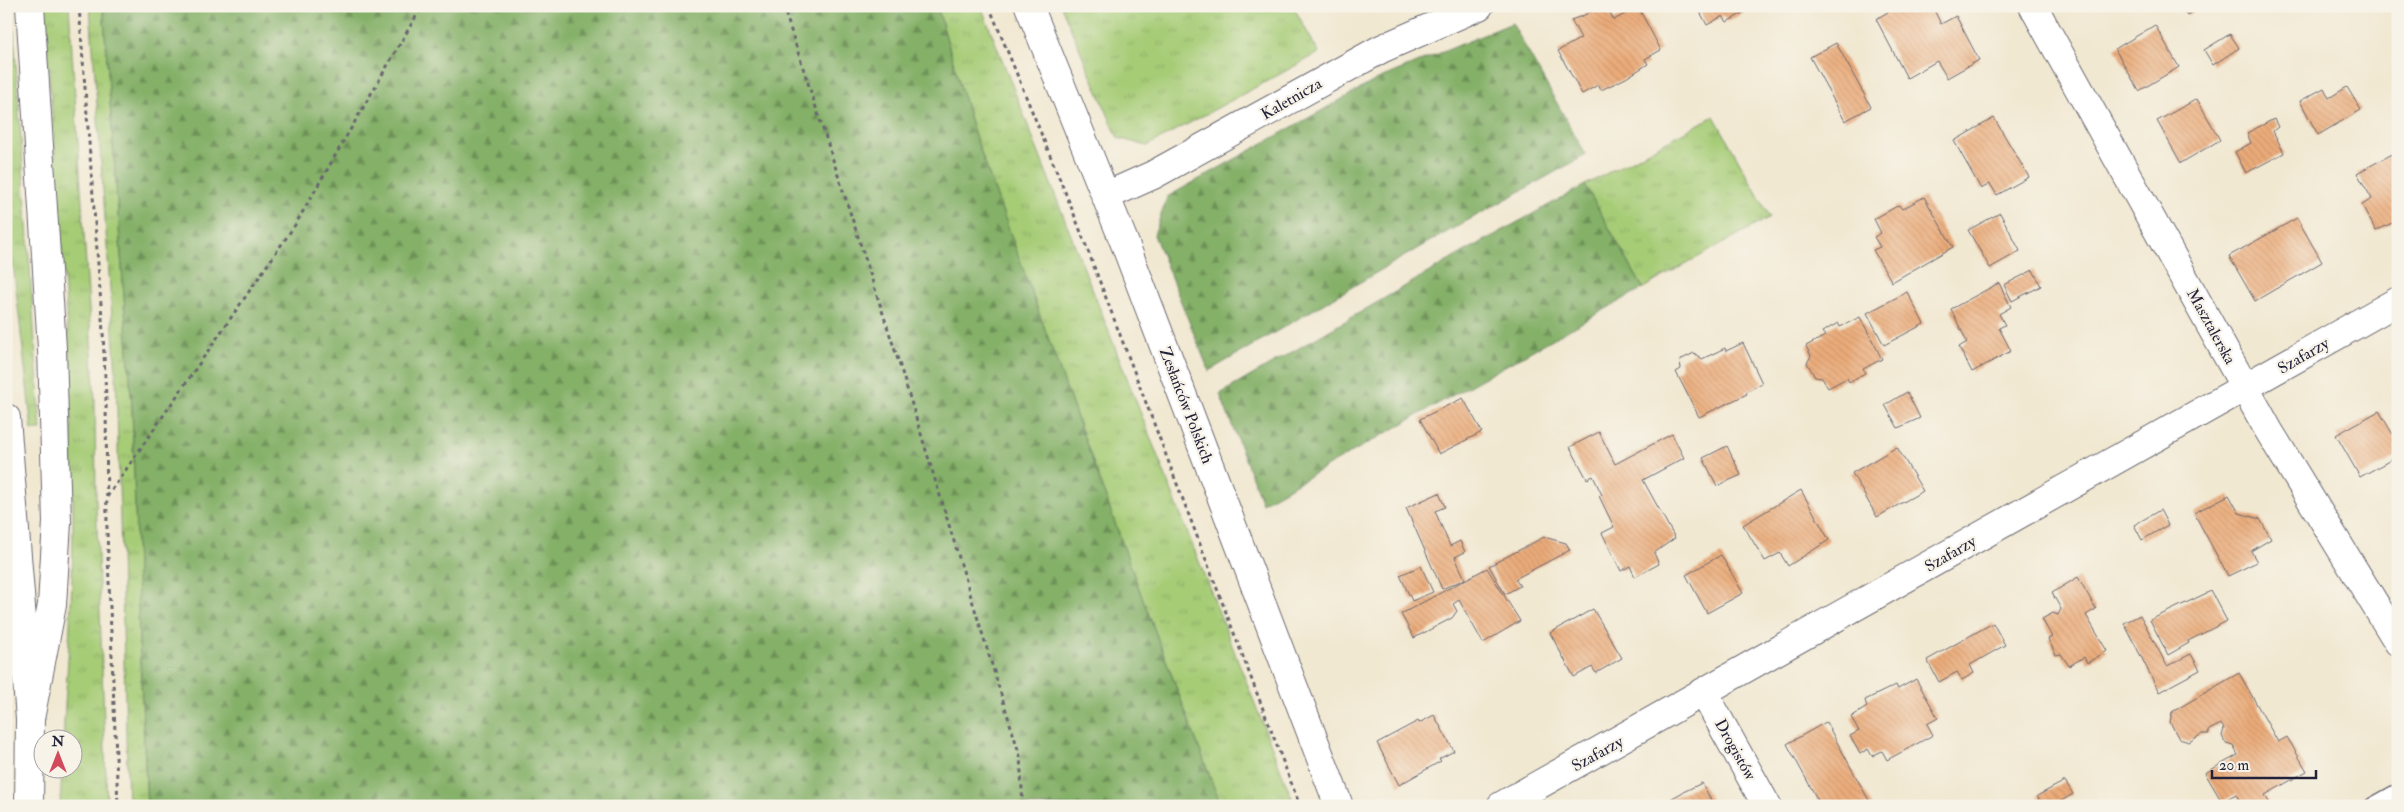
<svg xmlns="http://www.w3.org/2000/svg" width="2404" height="812" font-family="'IM FELL Double Pica',serif">
<style>
.grass{fill:url(#grass-tufts);stroke:#647758}
.forest{fill:url(#forest-firs);stroke:#536951}
.building{fill:url(#building-back-hatch)}
.lines{fill:none;stroke-linecap:round;stroke-linejoin:round}
.lane-casing{stroke:#6a6770;stroke-width:19}
.street-casing{stroke:#6a6770;stroke-width:30}
.primary-casing{stroke:#6a6770;stroke-width:30}
.path{stroke:#6a6770;stroke-width:3;stroke-dasharray:4 4;stroke-linecap:butt}
.lane{stroke:#fff;stroke-width:16}
.street{stroke:#fff;stroke-width:28}
.primary{stroke:#fff;stroke-width:28}
.labels{text-anchor:middle;stroke-width:4.5;stroke-linejoin:round;paint-order:stroke}
.street-label{font-size:16px;fill:#22223b;stroke:#f7f3e8}
</style>
<defs>
<pattern id="grass-tufts" width="24" height="20" patternUnits="userSpaceOnUse" patternTransform="scale(1.25)"><rect width="24" height="20" fill="#a6cc76"/><path d="M3 7l-1-3M5 7V3M7 7l1-3M15 17l-1-3M17 17v-4M19 17l1-3" fill="none" stroke="#8faf67"/></pattern>
<pattern id="forest-firs" width="22" height="20" patternUnits="userSpaceOnUse" patternTransform="scale(1.25)"><rect width="22" height="20" fill="#84b067"/><path d="M5 1l3.5 6h-7zM16 11l3.5 6h-7z" fill="#6c8f56"/></pattern>
<pattern id="building-back-hatch" width="6" height="6" patternUnits="userSpaceOnUse" patternTransform="scale(1.25)"><rect width="6" height="6" fill="#ebab79"/><path d="M-1 5l2 2M0 0l6 6M5-1l2 2" fill="none" stroke="#c9936a"/></pattern>
</defs>
<rect width="100%" height="100%" fill="#f7f3e8"/>
<filter id="ink" filterUnits="userSpaceOnUse"><feTurbulence type="fractalNoise" baseFrequency=".02" numOctaves="2"/><feDisplacementMap in="SourceGraphic" scale="10" xChannelSelector="R" yChannelSelector="G"/><feConvolveMatrix kernelMatrix="1 2 1 2 8 2 1 2 1" color-interpolation-filters="sRGB"/></filter>
<filter id="wash" filterUnits="userSpaceOnUse"><feTurbulence type="fractalNoise" baseFrequency=".0096" numOctaves="4" result="noise"/><feDisplacementMap in="SourceGraphic" scale="20" xChannelSelector="R" yChannelSelector="G"/><feGaussianBlur stdDeviation="1.12" result="paint"/><feColorMatrix in="noise" values="0 0 0 0 0 0 0 0 0 0 0 0 0 0 0 0 0 1.4 0 .05"/><feComposite in="paint" operator="in"/></filter>
<g filter="url(#wash)">
<rect width="100%" height="100%" fill="#f1e8d1"/>
<path class="grass" d="M 6,6 L 12,6 L 41,430 L 32,430 L 6,201 Z
M 44,6 L 69,6 L 95,400 L 96,500 L 107,806 L 60,806 L 62,770 L 72,770 L 72,740 L 63,739 C 67,669 73,598 73,528 C 74,354 56,180 44,6 Z
M 90,6 L 103,6 L 132,407 L 139,638 L 147,806 L 128,806 L 116,373 Z
M 937,6 L 981,6 L 1295,806 L 1221,806 L 1132,570 L 974,133 Z
M 1061,6 L 1293,6 L 1319,53 L 1147,146 L 1118,138 Z
M 1714,116 L 1770,217 L 1643,288 L 1585,185 Z"/>
<path class="forest" d="M 103,6 L 937,6 L 974,133 L 1132,570 L 1221,806 L 147,806 L 139,638 L 132,407 Z
M 1512,23 L 1586,155 L 1427,243 L 1209,371 L 1154,235 L 1167,197 L 1378,79 Z
M 1585,185 L 1643,288 L 1262,503 L 1220,394 L 1462,253 Z"/>
<g id="blocks">
<path class="building" d="M 1600,6 L 1606,6 L 1614,20 L 1638,7 L 1661,50 L 1645,59 L 1648,64 L 1626,78 L 1601,90 L 1598,85 L 1582,94 L 1558,51 L 1581,38 L 1571,20 L 1587,14 L 1585,9 L 1587,8 L 1590,12 Z
M 1697,6 L 1754,6 L 1751,11 L 1748,10 L 1727,22 L 1723,16 L 1707,25 Z
M 1898,6 L 1906,6 L 1908,10 L 1914,6 L 1932,6 L 1941,24 L 1956,16 L 1979,60 L 1947,78 L 1937,61 L 1907,78 L 1876,19 Z
M 2181,6 L 2201,6 L 2187,15 Z
M 2155,25 L 2179,67 L 2139,91 L 2115,49 Z
M 2230,34 L 2239,48 L 2213,65 L 2204,50 Z
M 1836,43 L 1871,107 L 1845,121 L 1810,57 Z
M 2347,87 L 2361,110 L 2318,135 L 2300,101 L 2324,88 L 2329,98 Z
M 2197,99 L 2220,140 L 2181,163 L 2157,121 Z
M 1994,118 L 2029,177 L 1997,195 L 1990,184 L 1981,189 L 1954,141 Z
M 2274,119 L 2278,127 L 2273,131 L 2284,153 L 2246,173 L 2235,152 L 2251,143 L 2247,133 Z
M 2398,151 L 2398,220 L 2376,231 L 2362,205 L 2372,199 L 2357,173 Z
M 1924,197 L 1953,247 L 1892,282 L 1873,250 L 1880,247 L 1874,237 L 1881,233 L 1874,219 L 1899,205 L 1902,209 Z
M 2000,213 L 2020,251 L 1990,268 L 1968,230 Z
M 2297,218 L 2322,262 L 2255,301 L 2229,256 Z
M 2033,270 L 2041,286 L 2012,301 L 2004,285 Z
M 1999,283 L 2011,307 L 1999,314 L 2005,325 L 1999,328 L 2011,351 L 1972,372 L 1959,347 L 1967,342 L 1951,309 Z
M 1907,292 L 1924,324 L 1884,345 L 1867,313 Z
M 1860,317 L 1882,359 L 1863,369 L 1865,373 L 1849,382 L 1847,378 L 1828,388 L 1822,378 L 1815,377 L 1807,363 L 1811,356 L 1806,346 L 1825,336 L 1822,332 L 1838,323 L 1840,327 Z
M 1743,343 L 1762,383 L 1746,392 L 1747,394 L 1699,417 L 1676,372 L 1681,369 L 1680,360 L 1694,353 L 1702,359 L 1725,348 L 1726,351 Z
M 1907,392 L 1920,418 L 1898,428 L 1885,405 Z
M 1463,398 L 1482,432 L 1439,454 L 1420,419 Z
M 2379,411 L 2398,443 L 2398,456 L 2360,477 L 2336,435 Z
M 1599,432 L 1615,464 L 1672,434 L 1684,458 L 1643,480 L 1675,538 L 1654,553 L 1659,564 L 1635,577 L 1630,566 L 1621,571 L 1602,533 L 1614,527 L 1599,496 L 1602,495 L 1593,476 L 1587,479 L 1570,447 Z
M 1727,446 L 1741,475 L 1717,486 L 1703,458 Z
M 1897,447 L 1923,491 L 1877,517 L 1852,473 Z
M 1801,490 L 1829,540 L 1788,566 L 1780,553 L 1765,561 L 1743,525 Z
M 1439,493 L 1445,507 L 1435,511 L 1450,546 L 1460,541 L 1465,552 L 1455,557 L 1465,579 L 1442,589 L 1406,508 Z
M 2229,495 L 2239,513 L 2260,519 L 2271,539 L 2251,551 L 2257,562 L 2228,576 L 2194,513 Z
M 2160,510 L 2168,525 L 2142,540 L 2134,525 Z
M 1544,537 L 1566,543 L 1570,550 L 1515,579 L 1520,586 L 1505,594 L 1489,566 Z
M 1721,555 L 1743,593 L 1707,613 L 1686,575 Z
M 1421,566 L 1433,592 L 1412,601 L 1400,575 Z
M 1487,568 L 1520,621 L 1483,643 L 1459,600 L 1453,604 L 1457,611 L 1452,618 L 1414,638 L 1401,614 Z
M 2078,577 L 2096,609 L 2086,615 L 2107,651 L 2087,663 L 2084,657 L 2069,666 L 2061,654 L 2056,655 L 2048,639 L 2052,637 L 2042,619 L 2053,613 L 2058,615 L 2061,609 L 2052,593 Z
M 2211,591 L 2227,621 L 2188,641 L 2189,643 L 2168,655 L 2150,620 Z
M 1593,609 L 1622,658 L 1596,673 L 1592,667 L 1574,677 L 1550,633 Z
M 2140,615 L 2167,666 L 2191,654 L 2200,670 L 2159,692 L 2124,623 Z
M 1993,623 L 2005,645 L 1970,665 L 1974,673 L 1962,680 L 1957,672 L 1939,682 L 1927,660 Z
M 2239,673 L 2278,742 L 2287,737 L 2307,771 L 2265,795 L 2271,806 L 2242,806 L 2236,794 L 2222,802 L 2205,773 L 2238,755 L 2233,746 L 2226,744 L 2222,736 L 2224,729 L 2221,724 L 2209,730 L 2209,734 L 2202,734 L 2189,742 L 2179,739 L 2170,722 L 2172,712 Z
M 1916,679 L 1938,718 L 1927,724 L 1933,735 L 1887,760 L 1882,751 L 1872,756 L 1868,749 L 1860,754 L 1850,736 L 1859,731 L 1851,717 L 1867,707 L 1865,700 L 1896,685 L 1898,689 Z
M 1434,715 L 1454,751 L 1439,759 L 1441,761 L 1399,785 L 1377,743 L 1418,721 L 1419,723 Z
M 1826,722 L 1872,806 L 1821,806 L 1787,744 Z
M 2065,781 L 2073,794 L 2053,806 L 2043,806 L 2037,796 Z
M 1702,783 L 1714,806 L 1658,806 L 1683,792 Z"/>
</g>
</g>
<g filter="url(#ink)">
<use href="#blocks" fill-opacity="0" stroke="#6a6770" stroke-width="1"/>
<g class="lines">
<defs>
<path id="lane" d="M 2373,806 L 2398,792"/>
<path id="street" d="M 1029,6 L 1125,244 L 1339,806
M 2033,6 L 2269,431 L 2398,642
M 1106,196 L 1153,175 L 1381,49 L 1479,6
M 1704,693 L 1767,806
M 1501,806 L 2398,301"/>
<path id="primary" d="M 30,6 L 52,348 L 57,522 L 52,605 L 30,719
M 6,418 L 30,719 L 29,806"/>
</defs>
<use href="#lane" class="lane-casing"/>
<use href="#street" class="street-casing"/>
<use href="#primary" class="primary-casing"/>
<path class="path" d="M 79,6 L 103,332 L 106,398 L 107,532 L 118,806
M 783,6 L 901,369 L 1020,756 L 1023,806
M 989,6 L 1072,209 L 1300,806
M 107,497 L 295,225 L 422,6"/>
<use href="#lane" class="lane"/>
<use href="#street" class="street"/>
<use href="#primary" class="primary"/>
</g>
</g>
<g class="labels">
<g class="street-label">
<text transform="translate(1291 98) rotate(-30)" y="6">Kaletnicza</text>
<text transform="translate(2212 326) rotate(61)" y="6">Masztalerska</text>
<text transform="translate(2303 355) rotate(-30)" y="6">Szafarzy</text>
<text transform="translate(1187 405) rotate(69)" y="6">Zesłańców Polskich</text>
<text transform="translate(1950 553) rotate(-30)" y="6">Szafarzy</text>
<text transform="translate(1736 749) rotate(61)" y="6">Drogistów</text>
<text transform="translate(1597 753) rotate(-29)" y="6">Szafarzy</text>
</g>
</g>
<rect width="2404" height="812" fill="none" stroke="#f7f3e8" stroke-width="25"/>
<g transform="translate(58 754)"><circle r="24" fill="#f7f3e8" stroke="#a29fa3"/>
<path d="M0-4L9 19L0 12L-9 19Z" fill="#d1495b"/>
<text y="-8" font-size="14" font-weight="bold" text-anchor="middle" fill="#22223b">N</text>
</g>
<path d="M2212 770v8h104v-8" fill="none" stroke="#22223b" stroke-width="2.5"/>
<text x="2219" y="770" font-size="15" fill="#22223b" stroke="#f7f3e8" stroke-width="4" paint-order="stroke">20 m</text>
</svg>
